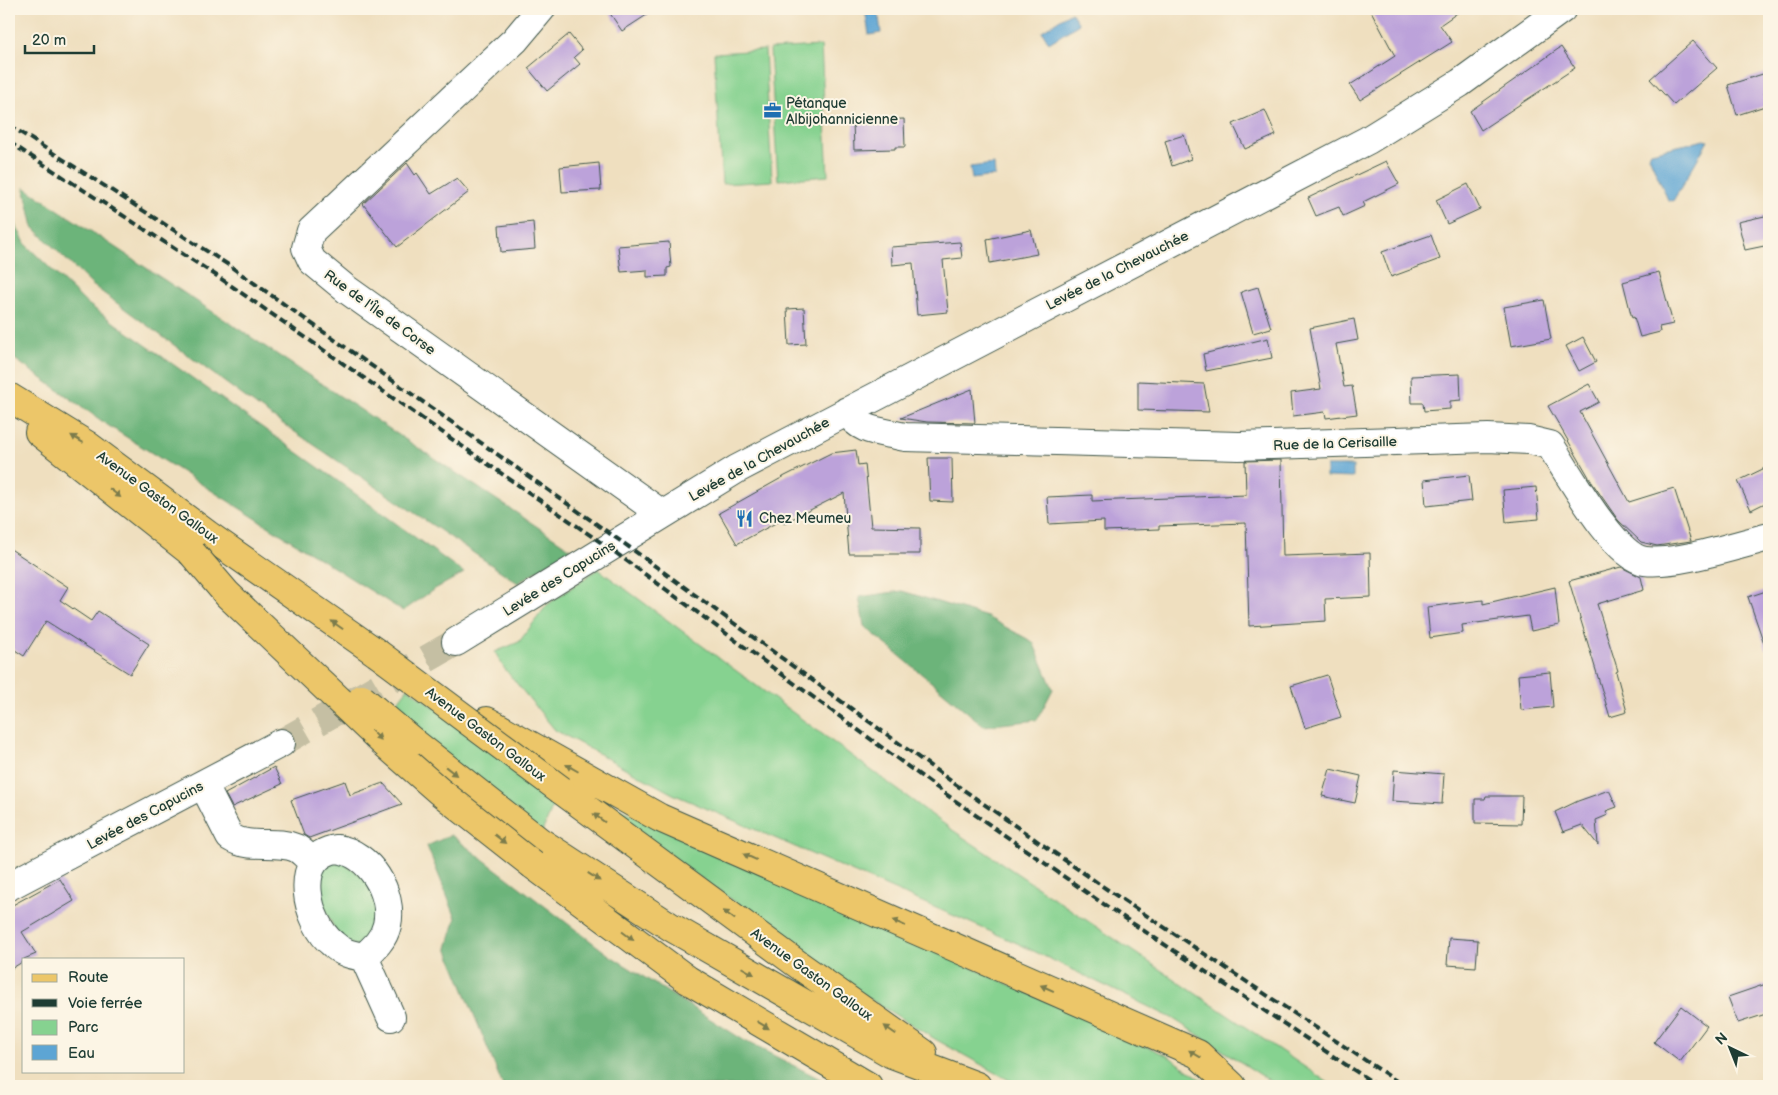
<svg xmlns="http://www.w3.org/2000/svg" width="1778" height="1095" font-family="'Balsamiq Sans',sans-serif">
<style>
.green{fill:#86d290;stroke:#528862}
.forest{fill:#6cb47a;stroke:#467857}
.water{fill:#5da5d4;stroke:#3e7184}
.building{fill:#bca2da}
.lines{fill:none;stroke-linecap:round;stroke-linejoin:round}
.minor-tunnel{stroke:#c5bfa3;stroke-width:28;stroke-dasharray:28 14;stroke-linecap:butt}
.minor-casing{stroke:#3e5549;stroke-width:30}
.major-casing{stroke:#3e5549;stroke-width:30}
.minor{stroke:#fff;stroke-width:28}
.major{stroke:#ecc669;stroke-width:28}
.rail{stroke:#1f3d34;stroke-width:4;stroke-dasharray:8 4;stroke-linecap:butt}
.major-bridge-casing{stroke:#3e5549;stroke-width:30;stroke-linecap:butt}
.major-bridge{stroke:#ecc669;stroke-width:28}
.oneway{fill:#7b7b4c}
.labels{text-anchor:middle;stroke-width:4;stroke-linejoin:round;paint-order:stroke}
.poi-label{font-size:14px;fill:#1f3d34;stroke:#fcf5e5;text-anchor:start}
.street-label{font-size:14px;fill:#1f3d34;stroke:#fcf5e5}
</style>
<rect width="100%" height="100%" fill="#fcf5e5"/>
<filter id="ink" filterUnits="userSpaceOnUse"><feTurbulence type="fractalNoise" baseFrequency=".02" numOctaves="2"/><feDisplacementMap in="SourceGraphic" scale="10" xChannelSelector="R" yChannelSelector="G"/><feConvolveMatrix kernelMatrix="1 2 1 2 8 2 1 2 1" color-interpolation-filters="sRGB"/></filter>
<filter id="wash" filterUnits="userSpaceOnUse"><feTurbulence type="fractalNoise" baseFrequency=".0096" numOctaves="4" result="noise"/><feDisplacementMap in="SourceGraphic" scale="20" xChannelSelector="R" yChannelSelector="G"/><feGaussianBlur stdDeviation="1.12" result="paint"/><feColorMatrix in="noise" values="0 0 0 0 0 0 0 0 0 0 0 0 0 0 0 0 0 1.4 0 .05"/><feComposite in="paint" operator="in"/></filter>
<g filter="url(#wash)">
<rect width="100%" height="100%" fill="#efdfbf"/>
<path class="green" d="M 821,46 L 828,176 L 778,180 L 770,49 Z
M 765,50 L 772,181 L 722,184 L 714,53 Z
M 598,569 L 951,829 L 1333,1086 L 1278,1086 L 1172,1018 L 1017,943 L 673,794 L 555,730 L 504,668 L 495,652 L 519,642 L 547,605 Z
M 408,688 L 557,797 L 541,834 L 389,713 Z
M 600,800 L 1168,1056 L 1211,1086 L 1020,1086 L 935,1039 L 868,998 L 799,946 L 596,806 Z
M 339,859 L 373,884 L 379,930 L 360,947 L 340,940 L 317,893 L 320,864 Z"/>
<path class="forest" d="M 24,187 L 571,549 L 518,583 L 261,409 L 91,284 L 33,227 Z
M 9,211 L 26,245 L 85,302 L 335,479 L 464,573 L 433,590 L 403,611 L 109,426 L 9,355 Z
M 902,591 L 987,617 L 1033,642 L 1053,689 L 1037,720 L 984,726 L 864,626 L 859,597 Z
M 451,835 L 609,955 L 745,1041 L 834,1086 L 503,1086 L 447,948 L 456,918 L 427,846 Z"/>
<path class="water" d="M 865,9 L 878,9 L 881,33 L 869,35 Z
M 1071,12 L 1079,24 L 1049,43 L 1042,31 Z
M 1705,140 L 1708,141 L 1673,201 L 1668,200 L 1649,156 L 1651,152 Z
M 994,164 L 995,176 L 972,179 L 970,167 Z
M 1326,466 L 1353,466 L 1353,478 L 1326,477 Z"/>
<g id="blocks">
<path class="building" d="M 607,9 L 656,9 L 622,31 Z
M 1370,9 L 1463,9 L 1440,25 L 1452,42 L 1360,100 L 1350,85 L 1395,56 Z
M 569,34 L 582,50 L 574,57 L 580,64 L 547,91 L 528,68 Z
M 1693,41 L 1717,68 L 1674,105 L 1650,79 Z
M 1561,47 L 1575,68 L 1481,130 L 1470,111 Z
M 1769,72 L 1769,92 L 1764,93 L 1768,105 L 1737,115 L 1728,85 Z
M 1265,110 L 1276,135 L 1245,149 L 1233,124 Z
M 904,119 L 905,147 L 895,147 L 895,149 L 854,150 L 853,121 Z
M 1184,135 L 1191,159 L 1172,166 L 1165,141 Z
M 1386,161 L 1399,184 L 1363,202 L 1365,206 L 1343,216 L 1339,207 L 1316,216 L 1308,198 Z
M 407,163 L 415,175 L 417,173 L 431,194 L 457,178 L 469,192 L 397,247 L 363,204 Z
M 599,163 L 601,190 L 562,192 L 560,167 Z
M 1468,184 L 1480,209 L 1447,224 L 1436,200 Z
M 1769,215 L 1769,245 L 1745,250 L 1738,222 Z
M 533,222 L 535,249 L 501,252 L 499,226 Z
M 1031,230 L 1037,254 L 990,263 L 987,239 Z
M 1431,235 L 1440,259 L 1391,277 L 1382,252 Z
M 669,242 L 671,267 L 667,268 L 667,276 L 647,277 L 647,270 L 621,272 L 618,246 Z
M 960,242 L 962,258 L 943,260 L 948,312 L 917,315 L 913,263 L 892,265 L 891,247 Z
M 1659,272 L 1673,324 L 1659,327 L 1660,332 L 1640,337 L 1634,317 L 1632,318 L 1623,282 Z
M 1258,287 L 1271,328 L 1253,333 L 1241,292 Z
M 1544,300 L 1551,339 L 1511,346 L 1504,307 Z
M 804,308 L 806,344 L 789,345 L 787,309 Z
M 1354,319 L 1358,340 L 1336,344 L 1344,387 L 1352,386 L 1357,414 L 1326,418 L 1325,412 L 1293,416 L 1291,393 L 1321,389 L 1310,328 Z
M 1583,337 L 1596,362 L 1579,371 L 1566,346 Z
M 1268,338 L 1272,358 L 1206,371 L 1203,354 Z
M 1460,374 L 1461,400 L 1450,401 L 1450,409 L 1424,411 L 1423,403 L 1412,403 L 1411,376 Z
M 1138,381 L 1204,384 L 1209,412 L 1138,410 Z
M 1589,384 L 1599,402 L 1580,412 L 1629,502 L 1674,488 L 1691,541 L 1657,546 L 1641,542 L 1618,520 L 1593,484 L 1548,406 Z
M 972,389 L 975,423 L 927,422 L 901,418 Z
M 856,450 L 858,465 L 865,464 L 871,527 L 920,528 L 920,554 L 849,554 L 844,493 L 784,523 L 783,519 L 737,544 L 719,513 L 785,476 L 831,453 Z
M 928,458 L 952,458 L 953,502 L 930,501 Z
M 1281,460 L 1283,556 L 1370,553 L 1371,597 L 1325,599 L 1326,621 L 1249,626 L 1246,523 L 1159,526 L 1159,529 L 1104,531 L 1104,521 L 1049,524 L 1047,497 L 1092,495 L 1092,501 L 1246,495 L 1245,461 Z
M 1769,466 L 1769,501 L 1751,510 L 1738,481 Z
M 1469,475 L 1472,501 L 1426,506 L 1424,480 Z
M 1536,487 L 1539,519 L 1506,522 L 1503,490 Z
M 9,548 L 68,587 L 60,600 L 91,621 L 98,611 L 149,644 L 130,674 L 46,621 L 24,656 L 9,646 Z
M 1621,567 L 1641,577 L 1644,590 L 1597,604 L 1618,671 L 1616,672 L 1627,712 L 1610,717 L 1569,581 Z
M 1555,587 L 1559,625 L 1531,631 L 1528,616 L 1462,625 L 1463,633 L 1430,638 L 1427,607 L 1483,600 L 1483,604 Z
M 1769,590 L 1769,648 L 1766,649 L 1748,597 Z
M 1550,672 L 1553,707 L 1521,710 L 1518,675 Z
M 1327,675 L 1341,717 L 1305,728 L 1291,686 Z
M 274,767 L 282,784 L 232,807 L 225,794 Z
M 1330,769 L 1361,776 L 1355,803 L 1322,796 Z
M 1394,770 L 1444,774 L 1442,804 L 1392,801 Z
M 345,781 L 350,795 L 383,783 L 402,804 L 309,838 L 304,835 L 291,800 Z
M 1609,790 L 1617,807 L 1606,811 L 1608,815 L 1596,820 L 1598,845 L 1582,825 L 1563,832 L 1555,812 L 1578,801 Z
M 1486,796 L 1522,796 L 1521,824 L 1475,823 L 1475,799 L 1485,799 Z
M 60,879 L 74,901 L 22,932 L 36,954 L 24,959 L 24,961 L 9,970 L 9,907 Z
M 1449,938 L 1478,940 L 1476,967 L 1447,965 Z
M 1769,983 L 1769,1013 L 1738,1023 L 1728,997 Z
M 1681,1006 L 1707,1026 L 1680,1062 L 1654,1042 Z"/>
</g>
</g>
<g filter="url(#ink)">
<use href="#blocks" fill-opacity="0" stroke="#3e5549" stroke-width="1"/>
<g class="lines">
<path class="minor-tunnel" d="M 281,743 L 456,642"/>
<defs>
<path id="minor" d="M 541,9 L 515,40 L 311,231 L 306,248 L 312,261 L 346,289 L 662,514
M 847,411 C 860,433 882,431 905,437 L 1239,446 L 1488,438 L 1529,440 L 1550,445 C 1568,472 1614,557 1645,561 C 1676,565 1737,545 1769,537
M 456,642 L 737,469 L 1368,140 L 1460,83 L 1562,9
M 203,784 L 230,837 C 250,850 275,839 296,848 C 302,851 307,857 312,861
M 337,849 C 369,853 394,893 387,925 C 384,939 374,948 364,957 C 352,955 342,953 333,944 C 307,924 290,855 337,849 Z
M 9,886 L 281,743
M 364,957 L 391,1017"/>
<path id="major" d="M 9,397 L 87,445 L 208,535 L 377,653
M 39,432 L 192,553
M 487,721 L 660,818 L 1198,1054 L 1232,1086
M 412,741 L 539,841 L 671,927 L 892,1054 L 977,1086
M 561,790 L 796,963 L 923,1053
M 533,865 L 688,980 L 868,1086"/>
</defs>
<use href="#minor" class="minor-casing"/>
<use href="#major" class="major-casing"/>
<use href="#minor" class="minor"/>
<use href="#major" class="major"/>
<path class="rail" d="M 9,125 L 227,264 L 629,547 L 955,784 L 1108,890 L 1404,1086
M 9,142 L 217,276 L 616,553 L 947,795 L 1099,901 L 1378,1086"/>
<defs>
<path id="major-bridge" d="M 192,553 L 227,594 L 382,741 L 439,791 L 533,865
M 377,653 L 561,790
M 362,699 L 412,741"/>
</defs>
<use href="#major-bridge" class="major-bridge-casing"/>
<use href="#major-bridge" class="major-bridge"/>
</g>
<defs><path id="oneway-solid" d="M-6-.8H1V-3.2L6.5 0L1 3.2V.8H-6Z" transform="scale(1.25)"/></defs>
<g class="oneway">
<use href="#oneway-solid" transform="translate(77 439) rotate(-149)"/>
<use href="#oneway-solid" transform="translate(115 493) rotate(38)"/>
<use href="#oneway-solid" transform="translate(337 625) rotate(-145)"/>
<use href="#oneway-solid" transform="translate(376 735) rotate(44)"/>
<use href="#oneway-solid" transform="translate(572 768) rotate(-150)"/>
<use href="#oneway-solid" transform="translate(451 771) rotate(38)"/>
<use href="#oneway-solid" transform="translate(599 818) rotate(-144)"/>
<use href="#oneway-solid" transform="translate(500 839) rotate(38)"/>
<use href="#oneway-solid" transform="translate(750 857) rotate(-156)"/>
<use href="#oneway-solid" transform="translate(594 877) rotate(33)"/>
<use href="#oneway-solid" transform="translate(729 915) rotate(-144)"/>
<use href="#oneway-solid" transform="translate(899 923) rotate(-156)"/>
<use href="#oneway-solid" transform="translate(628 936) rotate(37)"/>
<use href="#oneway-solid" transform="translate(748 971) rotate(30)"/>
<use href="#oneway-solid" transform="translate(1047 988) rotate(-156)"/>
<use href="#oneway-solid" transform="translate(763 1025) rotate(31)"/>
<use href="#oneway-solid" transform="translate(890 1030) rotate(-145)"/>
<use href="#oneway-solid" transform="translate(1195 1054) rotate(-149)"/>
</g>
</g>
<defs>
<symbol id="office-bare" viewBox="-9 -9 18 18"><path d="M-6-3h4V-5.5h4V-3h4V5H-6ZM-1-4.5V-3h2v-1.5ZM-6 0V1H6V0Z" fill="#1f6fb2" stroke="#fcf5e5" stroke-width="2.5" paint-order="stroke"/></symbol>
<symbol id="restaurant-bare" viewBox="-9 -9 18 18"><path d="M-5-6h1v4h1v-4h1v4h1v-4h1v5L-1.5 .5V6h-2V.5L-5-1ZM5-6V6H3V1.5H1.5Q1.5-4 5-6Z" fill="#1f6fb2" stroke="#fcf5e5" stroke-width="2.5" paint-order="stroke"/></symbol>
</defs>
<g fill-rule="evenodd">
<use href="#office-bare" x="760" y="98" width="25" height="25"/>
<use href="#restaurant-bare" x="732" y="506" width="25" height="25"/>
</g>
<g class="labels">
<g class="poi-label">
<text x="786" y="108">Pétanque<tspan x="786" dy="16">Albijohannicienne</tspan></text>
<text x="759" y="523">Chez Meumeu</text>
</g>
<g class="street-label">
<text transform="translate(1117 270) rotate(-27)" y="5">Levée de la Chevauchée</text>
<text transform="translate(380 312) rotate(36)" y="5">Rue de l'Île de Corse</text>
<text transform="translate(1335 443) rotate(-2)" y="5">Rue de la Cerisaille</text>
<text transform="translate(759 459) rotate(-29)" y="5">Levée de la Chevauchée</text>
<text transform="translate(158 497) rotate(36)" y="5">Avenue Gaston Galloux</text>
<text transform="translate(559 578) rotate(-32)" y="5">Levée des Capucins</text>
<text transform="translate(486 734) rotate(37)" y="5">Avenue Gaston Galloux</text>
<text transform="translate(145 815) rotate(-28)" y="5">Levée des Capucins</text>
<text transform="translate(812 974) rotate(36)" y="5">Avenue Gaston Galloux</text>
</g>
</g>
<rect width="1778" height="1095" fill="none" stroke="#fcf5e5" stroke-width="30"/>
<rect x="22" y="958" width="162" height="115" fill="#fcf5e5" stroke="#a4ab9e"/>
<rect x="32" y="974" width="25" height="8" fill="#ecc669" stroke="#a4ab9e"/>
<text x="68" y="982" font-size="15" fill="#1f3d34">Route</text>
<rect x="32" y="999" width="25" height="8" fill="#1f3d34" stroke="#a4ab9e"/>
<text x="68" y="1008" font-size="15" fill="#1f3d34">Voie ferrée</text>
<rect x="32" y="1020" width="25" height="15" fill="#86d290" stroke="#a4ab9e"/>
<text x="68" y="1032" font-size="15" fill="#1f3d34">Parc</text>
<rect x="32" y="1045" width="25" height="15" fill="#5da5d4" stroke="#a4ab9e"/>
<text x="68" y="1058" font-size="15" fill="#1f3d34">Eau</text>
<g transform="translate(1730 1048) rotate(317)" stroke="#fcf5e5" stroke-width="4" paint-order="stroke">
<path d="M0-4L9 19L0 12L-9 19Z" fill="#1f3d34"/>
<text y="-8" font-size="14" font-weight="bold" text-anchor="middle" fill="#1f3d34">N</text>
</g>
<path d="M25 45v8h69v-8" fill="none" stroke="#1f3d34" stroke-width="2.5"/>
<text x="32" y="45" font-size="15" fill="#1f3d34" stroke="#fcf5e5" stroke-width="4" paint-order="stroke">20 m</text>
</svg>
